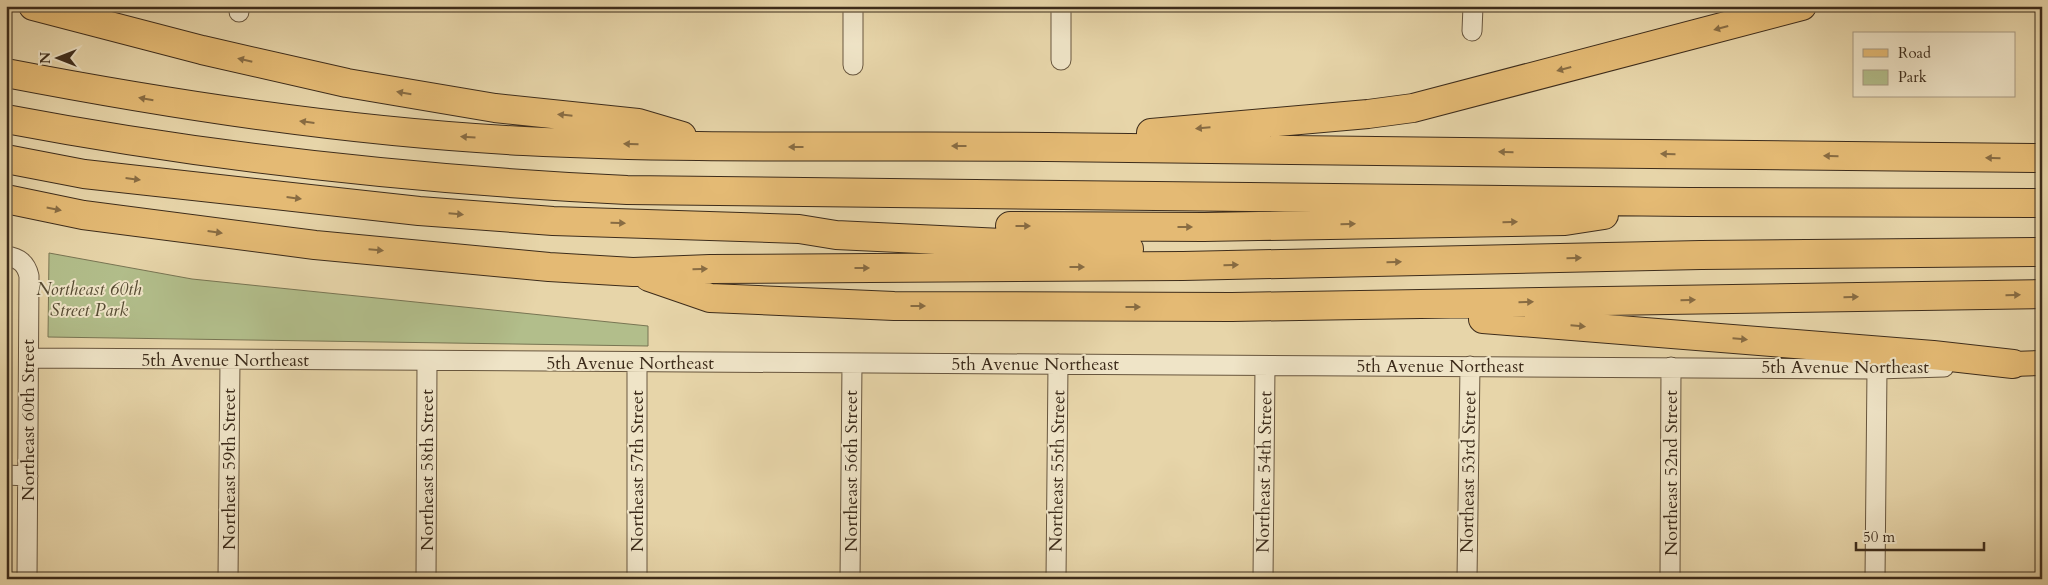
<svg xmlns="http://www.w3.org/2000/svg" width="2048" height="585" font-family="Cardo,serif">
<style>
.green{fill:#b2be8b;stroke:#787553}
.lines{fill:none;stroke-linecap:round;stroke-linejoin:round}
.minor-casing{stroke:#68563e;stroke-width:21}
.major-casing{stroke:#3d2c1b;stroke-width:26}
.highway-casing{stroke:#3d2c1b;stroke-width:30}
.minor{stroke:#efe4c7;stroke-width:19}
.major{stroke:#e4ba74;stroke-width:24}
.highway{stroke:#e4ba74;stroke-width:28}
.oneway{fill:#886c43}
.labels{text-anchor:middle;stroke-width:4;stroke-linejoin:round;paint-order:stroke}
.park-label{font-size:18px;font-style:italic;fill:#544931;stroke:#efe4c7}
.street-label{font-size:18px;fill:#3d2c1b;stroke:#efe4c7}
</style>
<rect width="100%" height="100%" fill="#e7d5a9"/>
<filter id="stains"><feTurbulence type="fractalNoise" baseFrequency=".004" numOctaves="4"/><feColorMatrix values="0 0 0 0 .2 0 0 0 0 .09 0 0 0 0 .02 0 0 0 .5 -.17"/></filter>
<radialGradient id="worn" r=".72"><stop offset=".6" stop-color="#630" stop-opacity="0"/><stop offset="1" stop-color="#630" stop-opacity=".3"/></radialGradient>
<path class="green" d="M 49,253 L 192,279 L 648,326 L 648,346 L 48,337 Z"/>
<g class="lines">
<defs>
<path id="minor" d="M 1061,6 L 1061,60
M 239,12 L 239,6
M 1472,31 L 1473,6
M 853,65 L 853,6
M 6,256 C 19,258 26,263 29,276 L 27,579
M 29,358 L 1877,369 L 1944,367
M 6,475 L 28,476
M 228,579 L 230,360
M 426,579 L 427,361
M 637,579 L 637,363
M 850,579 L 852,364
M 1056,579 L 1058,364
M 1263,579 L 1265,366
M 1467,579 L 1470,366
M 1670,579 L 1671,367
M 1875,579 L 1877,369"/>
<path id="major" d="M 2013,364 L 2042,363"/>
<path id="highway" d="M 33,6 L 202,50 L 347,83 L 495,108 L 638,123 L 682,136
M 6,73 C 178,106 350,132 524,141 C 698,150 873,145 1047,147 C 1379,151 1710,155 2042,158
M 6,119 C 212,158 418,180 627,190 L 1689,202 L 2042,203
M 1151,133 L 1368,114 L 1413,108 L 1802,6
M 6,159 L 84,174 L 419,211 L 553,221 L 799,229 L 836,235 L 1129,249
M 6,199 L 83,215 L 315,245 L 549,267 L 633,272 L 710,269 L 1183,266 L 1701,255 L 2042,252
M 1010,226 L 1204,227 L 1565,221 L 1604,215
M 649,277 L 710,298 L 894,306 L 1232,307 L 2042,294
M 1483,319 L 1933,355 L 2013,364"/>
</defs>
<use href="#minor" class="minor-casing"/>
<use href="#major" class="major-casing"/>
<use href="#highway" class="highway-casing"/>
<use href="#minor" class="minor"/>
<use href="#major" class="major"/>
<use href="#highway" class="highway"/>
</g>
<defs><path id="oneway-solid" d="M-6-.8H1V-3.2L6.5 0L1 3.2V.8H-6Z" transform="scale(1.25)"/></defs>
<g class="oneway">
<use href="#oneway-solid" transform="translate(1721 28) rotate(165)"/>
<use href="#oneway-solid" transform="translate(245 60) rotate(-167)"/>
<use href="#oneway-solid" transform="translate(1564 69) rotate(165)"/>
<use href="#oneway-solid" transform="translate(404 93) rotate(-170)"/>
<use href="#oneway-solid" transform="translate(146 99) rotate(-170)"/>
<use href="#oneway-solid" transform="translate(565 115) rotate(-174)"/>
<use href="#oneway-solid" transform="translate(307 122) rotate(-173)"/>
<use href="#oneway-solid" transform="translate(1203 128) rotate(175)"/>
<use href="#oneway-solid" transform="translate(468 137) rotate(-176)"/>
<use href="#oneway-solid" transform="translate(631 144) rotate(-178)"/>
<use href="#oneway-solid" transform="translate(959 146) rotate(180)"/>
<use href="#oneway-solid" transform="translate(796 147) rotate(-180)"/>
<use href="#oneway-solid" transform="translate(1506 152) rotate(-179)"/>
<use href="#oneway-solid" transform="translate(1668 154) rotate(-179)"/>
<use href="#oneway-solid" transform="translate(1831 156) rotate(-179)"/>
<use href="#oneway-solid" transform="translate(1993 158) rotate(-179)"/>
<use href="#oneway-solid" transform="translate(133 179) rotate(7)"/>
<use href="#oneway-solid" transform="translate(294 198) rotate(7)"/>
<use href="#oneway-solid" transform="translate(54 209) rotate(11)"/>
<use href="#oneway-solid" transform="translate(456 214) rotate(5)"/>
<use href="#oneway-solid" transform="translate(1510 222) rotate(-1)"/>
<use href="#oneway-solid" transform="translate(618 223) rotate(2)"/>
<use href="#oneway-solid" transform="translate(1348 224) rotate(-1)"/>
<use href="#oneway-solid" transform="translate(1023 226)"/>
<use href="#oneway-solid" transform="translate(1185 227)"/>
<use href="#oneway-solid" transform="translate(215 232) rotate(8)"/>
<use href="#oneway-solid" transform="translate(376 250) rotate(5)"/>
<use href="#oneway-solid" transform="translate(1574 258) rotate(-1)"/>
<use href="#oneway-solid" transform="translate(1394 262) rotate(-1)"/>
<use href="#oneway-solid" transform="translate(1231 265) rotate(-1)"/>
<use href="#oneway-solid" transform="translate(1077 267)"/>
<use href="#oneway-solid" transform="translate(862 268)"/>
<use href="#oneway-solid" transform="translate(700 269) rotate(-2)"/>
<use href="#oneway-solid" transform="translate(2013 295) rotate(-1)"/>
<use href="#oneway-solid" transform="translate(1851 297) rotate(-1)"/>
<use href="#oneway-solid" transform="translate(1688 300) rotate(-1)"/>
<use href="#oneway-solid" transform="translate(1526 302) rotate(-1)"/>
<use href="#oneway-solid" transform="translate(918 306)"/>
<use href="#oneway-solid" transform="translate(1133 307)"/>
<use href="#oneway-solid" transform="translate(1578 326) rotate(5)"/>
<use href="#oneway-solid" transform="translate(1740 339) rotate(5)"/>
</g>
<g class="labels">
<g class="park-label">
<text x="89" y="295">Northeast 60th<tspan x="89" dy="21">Street Park</tspan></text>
</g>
<g class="street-label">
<text x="225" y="366">5th Avenue Northeast</text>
<text x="630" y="369">5th Avenue Northeast</text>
<text x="1035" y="370">5th Avenue Northeast</text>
<text x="1440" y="372">5th Avenue Northeast</text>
<text x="1845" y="373">5th Avenue Northeast</text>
<text transform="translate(28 420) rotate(-90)" y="6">Northeast 60th Street</text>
<text transform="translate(229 469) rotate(-90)" y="6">Northeast 59th Street</text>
<text transform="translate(427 470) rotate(-90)" y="6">Northeast 58th Street</text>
<text transform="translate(637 471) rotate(-90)" y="6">Northeast 57th Street</text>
<text transform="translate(851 471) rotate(-90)" y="6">Northeast 56th Street</text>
<text transform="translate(1057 471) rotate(-89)" y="6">Northeast 55th Street</text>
<text transform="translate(1264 472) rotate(-89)" y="6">Northeast 54th Street</text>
<text transform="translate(1468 472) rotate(-89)" y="6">Northeast 53rd Street</text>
<text transform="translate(1671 473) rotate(-90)" y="6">Northeast 52nd Street</text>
</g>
</g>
<rect width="2048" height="585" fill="none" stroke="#e7d5a9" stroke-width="25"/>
<rect x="8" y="8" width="2033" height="570" fill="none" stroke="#3d2c1b" stroke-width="2.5"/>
<rect x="12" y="12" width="2023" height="560" fill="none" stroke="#3d2c1b"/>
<rect x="1853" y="32" width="162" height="65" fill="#efe4c7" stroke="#a89a82"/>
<rect x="1863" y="49" width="25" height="8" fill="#e4ba74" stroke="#a89a82"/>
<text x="1898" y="58" font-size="15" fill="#3d2c1b">Road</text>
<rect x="1863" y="70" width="25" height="15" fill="#b2be8b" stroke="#a89a82"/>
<text x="1898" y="82" font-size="15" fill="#3d2c1b">Park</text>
<g transform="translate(58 58) rotate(270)" stroke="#efe4c7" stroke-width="4" paint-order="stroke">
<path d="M0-4L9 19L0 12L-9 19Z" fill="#3d2c1b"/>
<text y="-8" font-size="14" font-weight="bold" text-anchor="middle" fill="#3d2c1b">N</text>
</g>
<path d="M1856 542v8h128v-8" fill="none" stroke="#3d2c1b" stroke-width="2.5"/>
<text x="1863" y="542" font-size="15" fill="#3d2c1b" stroke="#efe4c7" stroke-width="4" paint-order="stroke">50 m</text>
<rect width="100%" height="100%" filter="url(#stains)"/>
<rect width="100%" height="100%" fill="url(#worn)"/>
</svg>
